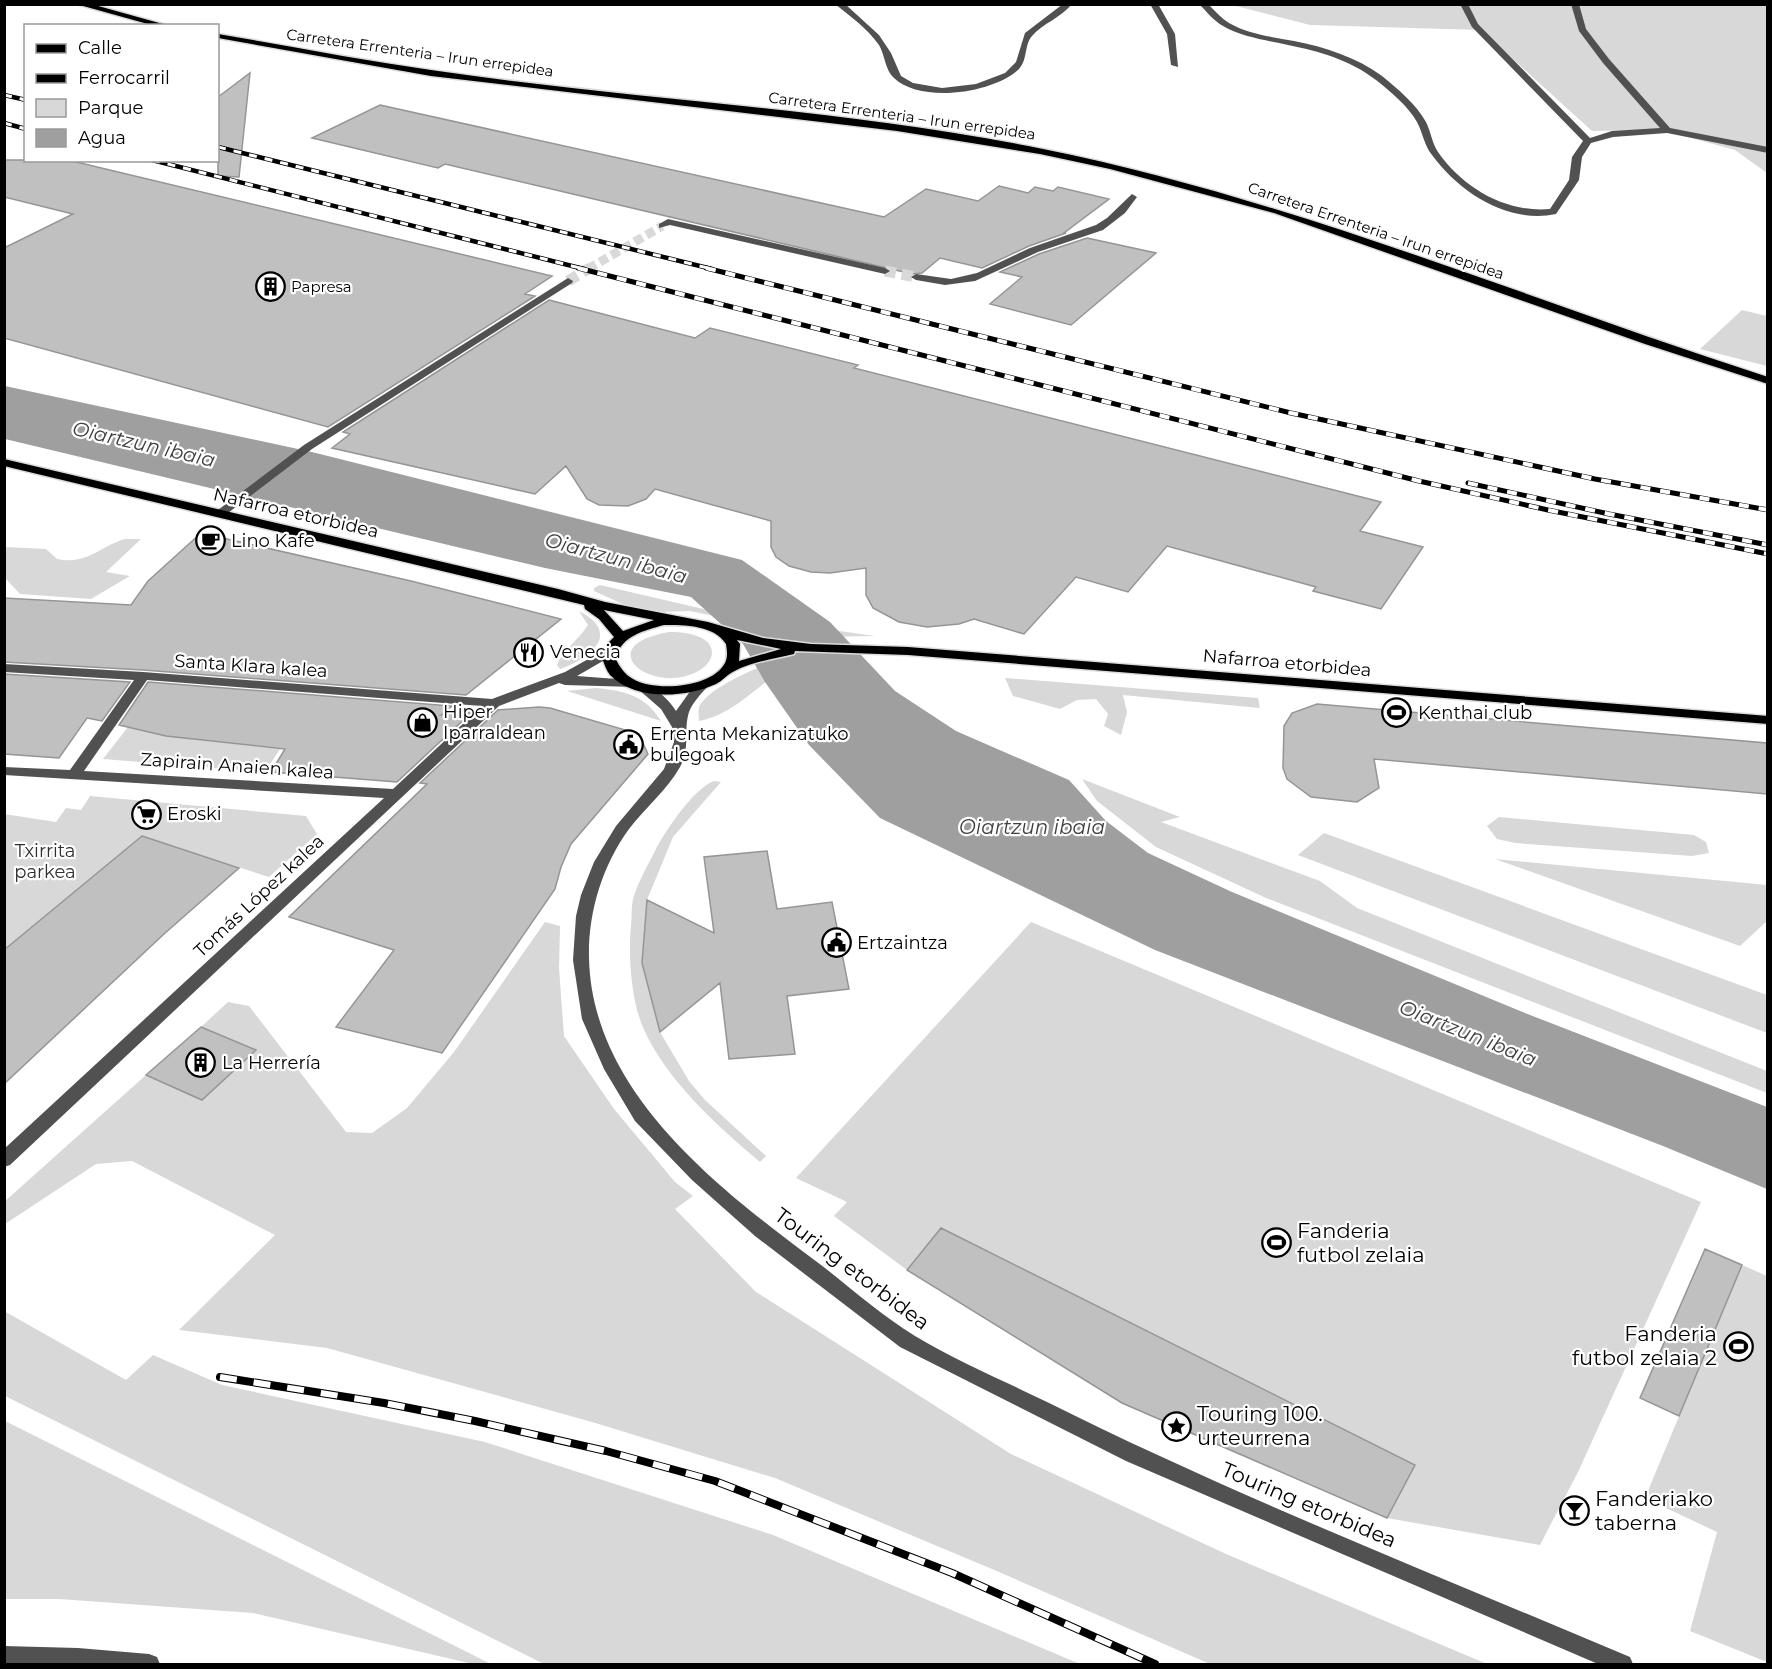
<svg xmlns="http://www.w3.org/2000/svg" width="1772" height="1669" font-family="Montserrat,sans-serif">
<style>
.green{fill:#d8d8d8}
.water{fill:#9f9f9f}
.building{fill:#c0c0c0;stroke:#959595;stroke-width:1.5}
.lines{fill:none;stroke-linecap:round;stroke-linejoin:round}
.minor-tunnel-far1{stroke:#d9d9d9;stroke-width:9;stroke-dasharray:9 4.5;stroke-linecap:butt}
.minor-tunnel{stroke:#d9d9d9;stroke-width:11;stroke-dasharray:11 6;stroke-linecap:butt}
.major-casing{stroke:#dbdbdb;stroke-width:3}
.minor{fill:#515151;fill-rule:evenodd}
.major{fill:#000;fill-rule:evenodd}
.rail-far2-casing{stroke:#000;stroke-width:4.5}
.rail-far1-casing{stroke:#000;stroke-width:5}
.rail-casing{stroke:#000;stroke-width:8}
.rail-far2{stroke:#fff;stroke-width:3;stroke-dasharray:8;stroke-linecap:butt}
.rail-far1{stroke:#fff;stroke-width:4;stroke-dasharray:10;stroke-linecap:butt}
.rail{stroke:#fff;stroke-width:6;stroke-dasharray:17;stroke-linecap:butt}
.labels{text-anchor:middle;stroke-width:4.5;stroke-linejoin:round;paint-order:stroke}
.far-street-label{font-size:15px;fill:#000;stroke:#fff}
.far-poi-label{font-size:15px;fill:#000;stroke:#fff;text-anchor:start}
.street-label{font-size:18px;fill:#000;stroke:#fff}
.poi-label{font-size:18px;fill:#000;stroke:#fff;text-anchor:start}
.park-label{font-size:18px;fill:#2f2f2f;stroke:#fff}
.water-label{font-size:20px;font-style:italic;fill:#404040;stroke:#fff}
.near-poi-label{font-size:21px;fill:#000;stroke:#fff;text-anchor:start}
.near-street-label{font-size:21px;fill:#000;stroke:#fff}
</style>
<rect width="100%" height="100%" fill="#fff"/>
<path class="green" d="M 1232,5 L 1767,5 L 1767,173 L 1735,150 L 1662,130 L 1592,131 L 1481,30 L 1310,25 Z
M 1742,310 L 1767,316 L 1767,366 L 1700,349 Z
M 125,539 L 141,539 L 106,572 L 130,576 L 91,599 L 20,594 L 5,578 L 5,547 L 46,549 L 57,559 C 88,565 98,547 125,539 Z
M 600,585 L 738,617 L 875,636 L 813,637 L 690,611 L 658,612 L 627,606 L 594,591 L 594,588 Z
M 579,611 C 622,633 591,658 560,669 L 557,665 C 563,649 579,640 588,625 Z
M 669,632 C 682,632 711,634 712,652 C 712,660 706,666 700,670 C 653,698 588,646 669,632 Z
M 766,664 L 766,682 C 745,698 726,716 699,721 C 699,717 698,711 699,707 C 707,689 748,672 766,664 Z
M 1005,678 L 1258,698 L 1260,708 L 1123,695 L 1127,712 L 1121,735 L 1104,726 L 1108,714 L 1096,699 L 1077,700 L 1060,709 L 1013,696 Z
M 596,688 C 625,691 645,695 661,721 L 567,691 Z
M 128,727 L 166,736 L 280,749 L 265,772 L 103,759 Z
M 1082,779 L 1180,817 L 1161,822 L 1320,881 L 1357,908 L 1767,1071 L 1767,1093 L 1266,898 L 1156,847 L 1097,801 Z
M 714,781 L 721,782 L 673,837 L 647,900 L 642,964 L 660,1032 L 689,1081 L 705,1100 L 766,1156 L 760,1162 C 717,1126 664,1078 642,1025 C 631,998 628,954 631,926 C 632,917 631,908 633,899 C 638,882 648,865 656,849 C 665,831 695,787 714,781 Z
M 90,796 L 306,816 L 317,834 L 269,877 L 142,836 L 5,950 L 4,814 L 56,822 L 66,808 L 81,810 Z
M 1499,817 L 1694,835 L 1706,842 L 1709,853 L 1692,856 L 1515,843 L 1497,839 L 1487,826 Z
M 1324,833 L 1767,995 L 1767,1033 L 1298,855 Z
M 1495,859 L 1767,885 L 1767,921 L 1740,946 Z
M 545,922 L 560,926 L 559,968 L 564,1036 L 614,1109 L 675,1182 L 693,1196 L 675,1209 L 756,1292 L 1011,1454 L 1226,1554 L 1487,1664 L 1210,1664 L 992,1569 L 775,1478 L 592,1422 L 327,1348 L 179,1330 L 275,1235 L 132,1161 L 96,1164 L 5,1224 L 4,1202 L 146,1075 L 202,1100 L 255,1050 L 201,1027 L 228,1002 L 249,1006 L 346,1132 L 372,1133 L 407,1108 L 454,1052 Z
M 1031,922 L 1701,1202 L 1578,1472 L 1540,1545 L 1387,1518 L 1122,1403 L 907,1270 L 834,1216 L 847,1202 L 796,1178 Z
M 1742,1265 L 1767,1276 L 1767,1662 L 1690,1631 L 1717,1532 L 1645,1498 Z
M 4,1311 L 126,1380 L 153,1355 L 222,1385 L 485,1442 L 773,1535 L 1080,1664 L 544,1664 L 5,1396 Z
M 5,1421 L 491,1664 L 473,1664 L 253,1613 L 59,1599 L 5,1599 Z"/>
<path class="water" d="M 5,386 L 312,452 L 742,560 L 830,622 L 895,691 L 956,731 L 1069,780 L 1106,821 L 1148,853 L 1232,892 L 1525,1013 L 1767,1107 L 1767,1189 L 1663,1146 L 1155,950 L 880,818 L 809,745 L 765,682 L 743,644 L 691,597 L 545,568 L 5,439 Z"/>
<path class="building" d="M 250,73 L 239,177 L 218,176 L 218,97 Z
M 380,105 L 884,217 L 926,189 L 978,201 L 999,186 L 1028,193 L 1035,187 L 1053,191 L 1058,187 L 1109,199 L 1064,233 L 1066,233 L 1029,246 L 982,268 L 940,258 L 922,273 L 912,274 L 445,164 L 438,168 L 312,138 Z
M 4,160 L 68,160 L 552,276 L 525,294 L 535,296 L 328,427 L 4,338 L 4,248 L 73,214 L 4,197 Z
M 1087,238 L 1156,253 L 1071,325 L 990,304 L 1022,277 L 1000,272 L 1039,254 Z
M 549,300 L 695,338 L 710,328 L 858,365 L 854,368 L 1381,502 L 1360,531 L 1423,547 L 1381,609 L 1313,591 L 1316,587 L 1167,546 L 1128,592 L 1076,577 L 1024,634 L 974,619 L 959,624 L 927,627 L 899,622 L 873,608 L 866,595 L 866,568 L 830,573 L 811,572 L 789,566 L 776,557 L 771,547 L 771,521 L 655,489 L 646,499 L 628,506 L 599,505 L 587,499 L 566,466 L 535,494 L 332,448 L 350,434 L 343,432 Z
M 201,533 L 411,581 L 561,619 L 466,695 L 143,670 L 4,662 L 4,598 L 131,605 L 148,581 Z
M 4,674 L 130,682 L 102,721 L 87,718 L 59,758 L 4,754 Z
M 148,682 L 452,706 L 441,715 L 472,712 L 397,782 L 271,772 L 285,749 L 166,736 L 119,725 Z
M 1317,704 L 1767,743 L 1767,794 L 1374,759 L 1379,788 L 1357,802 L 1311,797 L 1287,779 L 1283,768 L 1284,726 L 1292,713 Z
M 539,707 L 550,708 L 639,734 L 648,754 L 571,844 L 561,867 L 555,889 L 442,1053 L 336,1027 L 394,950 L 289,917 L 427,784 L 420,783 L 498,710 Z
M 142,836 L 239,868 L 164,934 L 4,1084 L 4,950 Z
M 767,851 L 777,909 L 832,902 L 849,989 L 787,996 L 795,1054 L 729,1059 L 720,983 L 660,1032 L 642,963 L 647,900 L 714,933 L 704,857 Z
M 201,1027 L 256,1050 L 202,1100 L 146,1075 Z
M 941,1228 L 1415,1465 L 1387,1518 L 1122,1403 L 907,1270 Z
M 1705,1249 L 1742,1265 L 1679,1416 L 1640,1398 Z"/>
<g class="lines">
<path class="minor-tunnel-far1" d="M 588,269 L 662,226"/>
<path class="minor-tunnel" d="M 885,271 L 916,277
M 568,281 L 590,268"/>
<defs>
<path id="major" d="M 76,4 L 91,4 L 170,26 L 155,26 Z
M 218,34 C 289,46 360,60 431,70 C 634,100 841,108 1043,149 C 1291,199 1527,299 1768,377 L 1768,384 L 1645,344 L 1274,213 L 1110,169 L 1040,154 L 897,131 L 431,76 L 218,38 Z
M 4,459 L 558,589 L 605,602 L 708,622 L 763,638 L 811,644 L 908,647 L 1768,716 L 1768,724 L 908,655 L 795,651 L 794,654 C 774,659 749,662 731,673 C 726,676 722,681 716,684 C 685,698 635,701 610,675 C 606,670 604,663 602,658 L 607,644 L 614,637 L 599,619 L 585,609 L 584,605 L 4,466 ZM 604,610 L 654,620 L 623,631 ZM 664,625 C 685,625 714,625 726,644 C 727,651 728,657 725,663 C 712,688 655,692 633,679 C 624,674 620,667 615,658 C 623,635 643,631 664,625 ZM 737,640 L 781,649 L 739,661 L 740,644 Z"/>
</defs>
<use href="#major" class="major-casing"/>
<path class="minor" d="M 835,4 L 845,4 L 879,35 L 891,53 L 901,76 L 913,83 L 942,88 L 976,84 L 1005,73 L 1016,62 L 1025,33 L 1063,4 L 1072,4 C 1061,18 1043,23 1032,36 C 1024,45 1028,59 1019,69 C 994,93 921,104 894,78 C 885,70 885,55 879,45 C 867,28 851,17 835,4 Z
M 1150,4 L 1158,4 L 1175,34 L 1178,67 L 1171,65 L 1167,34 Z
M 1199,4 L 1208,4 C 1215,11 1221,18 1229,23 C 1248,34 1272,37 1294,41 C 1325,47 1356,57 1382,76 C 1398,89 1416,104 1426,122 C 1431,132 1432,143 1438,152 C 1463,188 1506,213 1550,209 L 1569,180 L 1572,157 L 1583,141 L 1472,27 L 1460,4 L 1468,4 L 1478,24 L 1590,138 L 1612,131 L 1660,128 L 1603,63 L 1579,31 L 1571,4 L 1579,4 L 1586,29 L 1609,59 L 1670,128 L 1768,147 L 1768,153 L 1667,133 L 1613,137 L 1591,143 L 1582,157 L 1579,180 L 1556,214 C 1508,224 1460,193 1432,155 C 1424,145 1423,133 1417,122 C 1408,106 1390,91 1376,80 C 1350,60 1319,51 1288,45 C 1266,40 1242,37 1223,26 C 1214,21 1207,12 1199,4 Z
M 1132,194 L 1137,197 L 1125,213 L 1103,230 L 1038,252 L 975,281 L 945,285 L 916,280 L 911,277 L 916,274 L 951,279 L 977,273 L 1030,248 L 1096,225 L 1107,218 Z
M 668,219 L 885,268 L 890,271 L 885,274 L 670,225 L 659,228 L 659,224 Z
M 568,278 L 573,281 L 572,283 L 312,449 L 224,516 L 220,517 L 214,513 L 304,445 Z
M 610,647 L 617,651 L 615,654 L 577,676 L 630,680 L 637,684 L 635,687 L 565,685 L 559,683 L 499,706 L 10,1165 L 4,1167 L 4,1149 L 384,798 L 4,775 L 4,767 L 70,770 L 134,680 L 4,672 L 4,664 L 143,672 L 492,699 L 565,672 ZM 147,680 L 482,706 L 393,789 L 84,771 Z
M 701,682 L 708,686 C 701,694 693,702 689,712 C 683,731 691,747 680,767 C 667,790 645,808 629,829 C 602,866 588,913 589,958 C 592,1096 725,1193 825,1268 C 854,1291 884,1317 915,1336 C 957,1361 1002,1380 1045,1401 C 1235,1496 1434,1574 1630,1657 L 1633,1664 L 1598,1664 L 1126,1461 L 900,1347 L 755,1236 L 692,1180 L 635,1121 L 604,1069 L 582,1019 L 573,960 L 576,916 L 581,895 L 594,862 L 616,826 L 664,769 L 674,742 L 672,727 L 661,709 L 638,689 L 645,685 C 657,688 670,701 676,711 L 696,683 Z
M 4,1646 L 78,1648 L 149,1654 L 157,1657 L 160,1664 L 4,1664 Z"/>
<use href="#major" class="major"/>
<defs>
<path id="rail-far2" d="M 4,95 L 26,100
M 4,123 L 26,129
M 218,147 L 712,269
M 152,160 L 584,269"/>
<path id="rail-far1" d="M 578,268 L 1419,481 L 1548,510 L 1768,554
M 706,268 L 1291,413 L 1595,479 L 1768,510
M 1468,483 L 1609,514 L 1768,545"/>
<path id="rail" d="M 220,1377 L 384,1403 L 475,1421 L 606,1451 L 715,1481 L 952,1573 L 1155,1664"/>
</defs>
<use href="#rail-far2" class="rail-far2-casing"/>
<use href="#rail-far1" class="rail-far1-casing"/>
<use href="#rail" class="rail-casing"/>
<use href="#rail-far2" class="rail-far2"/>
<use href="#rail-far1" class="rail-far1"/>
<use href="#rail" class="rail"/>
</g>
<defs>
<symbol id="building-ring" viewBox="-11 -11 22 22"><circle r="9.5" fill="#fff" stroke="#000" stroke-width="1.5"/><path d="M-4-6H4V6H1V3H-1V6H-4ZM-2.5-4.3h1.7v1.8h-1.7ZM.8-4.3h1.7v1.8H.8ZM-2.5-1h1.7V.8h-1.7ZM.8-1h1.7V.8H.8Z" fill="#000"/></symbol>
<symbol id="cafe-ring" viewBox="-11 -11 22 22"><circle r="9.5" fill="#fff" stroke="#000" stroke-width="1.5"/><path d="M-5.5-4.5H6V0H3Q3 3.5 0 3.5H-2.5Q-5.5 3.5-5.5 0ZM3-3.2v2h1.7v-2ZM-6 4.5H4V6H-6Z" fill="#000"/></symbol>
<symbol id="restaurant-ring" viewBox="-11 -11 22 22"><circle r="9.5" fill="#fff" stroke="#000" stroke-width="1.5"/><path d="M-5-6h1v4h1v-4h1v4h1v-4h1v5L-1.5 .5V6h-2V.5L-5-1ZM5-6V6H3V1.5H1.5Q1.5-4 5-6Z" fill="#000"/></symbol>
<symbol id="stadium-ring" viewBox="-11 -11 22 22"><circle r="9.5" fill="#fff" stroke="#000" stroke-width="1.5"/><path d="M0-5a6.5 5 0 1 0 0 10a6.5 5 0 1 0 0-10ZM-3.5-1.8h7v3.6h-7Z" fill="#000"/></symbol>
<symbol id="shop-ring" viewBox="-11 -11 22 22"><circle r="9.5" fill="#fff" stroke="#000" stroke-width="1.5"/><path d="M-5-2.5h2.3a2.7 3.5 0 0 1 5.4 0H5L5.5 6h-11ZM-1.5-2.5h3a1.5 2.3 0 0 0-3 0Z" fill="#000"/></symbol>
<symbol id="civic-ring" viewBox="-11 -11 22 22"><circle r="9.5" fill="#fff" stroke="#000" stroke-width="1.5"/><path d="M-.6-6.5H3V-4.5H.6V-3L4-1V1h2V6H-6V1h2V-1L-.6-3ZM-1.2 2.5V6h2.4V2.5Z" fill="#000"/></symbol>
<symbol id="supermarket-ring" viewBox="-11 -11 22 22"><circle r="9.5" fill="#fff" stroke="#000" stroke-width="1.5"/><path d="M-6-5.5h2.5l.6 2H6L4.5 2H-2.5L-4.4-4H-6ZM-1.5 3.2a1.3 1.3 0 1 0 .1 0ZM3 3.2a1.3 1.3 0 1 0 .1 0Z" fill="#000"/></symbol>
<symbol id="sight-ring" viewBox="-11 -11 22 22"><circle r="9.5" fill="#fff" stroke="#000" stroke-width="1.5"/><path d="M0-6L1.8-2.2L6-1.7L2.9 1.2L3.7 5.4L0 3.3L-3.7 5.4L-2.9 1.2L-6-1.7L-1.8-2.2Z" fill="#000"/></symbol>
<symbol id="bar-ring" viewBox="-11 -11 22 22"><circle r="9.5" fill="#fff" stroke="#000" stroke-width="1.5"/><path d="M-6-5H6L.8 .8V4.5H3.5V6h-7V4.5H-.8V.8Z" fill="#000"/></symbol>
</defs>
<g fill-rule="evenodd">
<use href="#building-ring" x="254" y="270" width="33" height="33"/>
<use href="#cafe-ring" x="194" y="524" width="33" height="33"/>
<use href="#restaurant-ring" x="512" y="636" width="33" height="33"/>
<use href="#stadium-ring" x="1380" y="696" width="33" height="33"/>
<use href="#shop-ring" x="406" y="706" width="33" height="33"/>
<use href="#civic-ring" x="612" y="728" width="33" height="33"/>
<use href="#supermarket-ring" x="130" y="798" width="33" height="33"/>
<use href="#civic-ring" x="820" y="926" width="33" height="33"/>
<use href="#building-ring" x="184" y="1046" width="33" height="33"/>
<use href="#stadium-ring" x="1260" y="1226" width="33" height="33"/>
<use href="#stadium-ring" x="1722" y="1330" width="33" height="33"/>
<use href="#sight-ring" x="1160" y="1410" width="33" height="33"/>
<use href="#bar-ring" x="1558" y="1494" width="33" height="33"/>
</g>
<g class="labels">
<g class="far-street-label">
<text transform="translate(420 53) rotate(8)" y="5">Carretera Errenteria – Irun errepidea</text>
<text transform="translate(902 116) rotate(8)" y="5">Carretera Errenteria – Irun errepidea</text>
<text transform="translate(1376 231) rotate(19)" y="5">Carretera Errenteria – Irun errepidea</text>
</g>
<g class="far-poi-label">
<text x="291" y="292">Papresa</text>
</g>
<g class="street-label">
<text transform="translate(296 513) rotate(13)" y="6">Nafarroa etorbidea</text>
<text transform="translate(1287 663) rotate(5)" y="6">Nafarroa etorbidea</text>
<text transform="translate(251 666) rotate(4)" y="6">Santa Klara kalea</text>
<text transform="translate(237 766) rotate(4)" y="6">Zapirain Anaien kalea</text>
<text transform="translate(259 896) rotate(-43)" y="6">Tomás López kalea</text>
</g>
<g class="poi-label">
<text x="231" y="547">Lino Kafe</text>
<text x="550" y="658">Venecia</text>
<text x="443" y="718">Hiper<tspan x="443" dy="21">Iparraldean</tspan></text>
<text x="1418" y="719">Kenthai club</text>
<text x="650" y="740">Errenta Mekanizatuko<tspan x="650" dy="21">bulegoak</tspan></text>
<text x="167" y="820">Eroski</text>
<text x="857" y="949">Ertzaintza</text>
<text x="222" y="1069">La Herrería</text>
</g>
<g class="park-label">
<text x="45" y="857">Txirrita<tspan x="45" dy="21">parkea</tspan></text>
</g>
<g class="water-label">
<text transform="translate(144 444) rotate(13)" y="7">Oiartzun ibaia</text>
<text transform="translate(616 558) rotate(15)" y="7">Oiartzun ibaia</text>
<text x="1032" y="834">Oiartzun ibaia</text>
<text transform="translate(1468 1033) rotate(22)" y="7">Oiartzun ibaia</text>
</g>
<g class="near-poi-label">
<text x="1297" y="1238">Fanderia<tspan x="1297" dy="24">futbol zelaia</tspan></text>
<text x="1717" y="1341" text-anchor="end">Fanderia<tspan x="1717" dy="24">futbol zelaia 2</tspan></text>
<text x="1197" y="1421">Touring 100.<tspan x="1197" dy="24">urteurrena</tspan></text>
<text x="1595" y="1506">Fanderiako<tspan x="1595" dy="24">taberna</tspan></text>
</g>
<g class="near-street-label">
<text transform="translate(852 1269) rotate(37)" y="7">Touring etorbidea</text>
<text transform="translate(1309 1505) rotate(23)" y="7">Touring etorbidea</text>
</g>
</g>
<rect width="1772" height="1669" fill="none" stroke="#000000" stroke-width="12"/>
<rect x="24" y="24" width="195" height="138" fill="#ffffff" stroke="#999999" stroke-width="1.5"/>
<rect x="36" y="44" width="30" height="9" fill="#000000" stroke="#999999" stroke-width="1.5"/>
<text x="78" y="54" font-size="18" fill="#000000">Calle</text>
<rect x="36" y="74" width="30" height="9" fill="#000000" stroke="#999999" stroke-width="1.5"/>
<text x="78" y="84" font-size="18" fill="#000000">Ferrocarril</text>
<rect x="36" y="99" width="30" height="18" fill="#d8d8d8" stroke="#999999" stroke-width="1.5"/>
<text x="78" y="114" font-size="18" fill="#000000">Parque</text>
<rect x="36" y="129" width="30" height="18" fill="#9f9f9f" stroke="#999999" stroke-width="1.5"/>
<text x="78" y="144" font-size="18" fill="#000000">Agua</text>
</svg>
